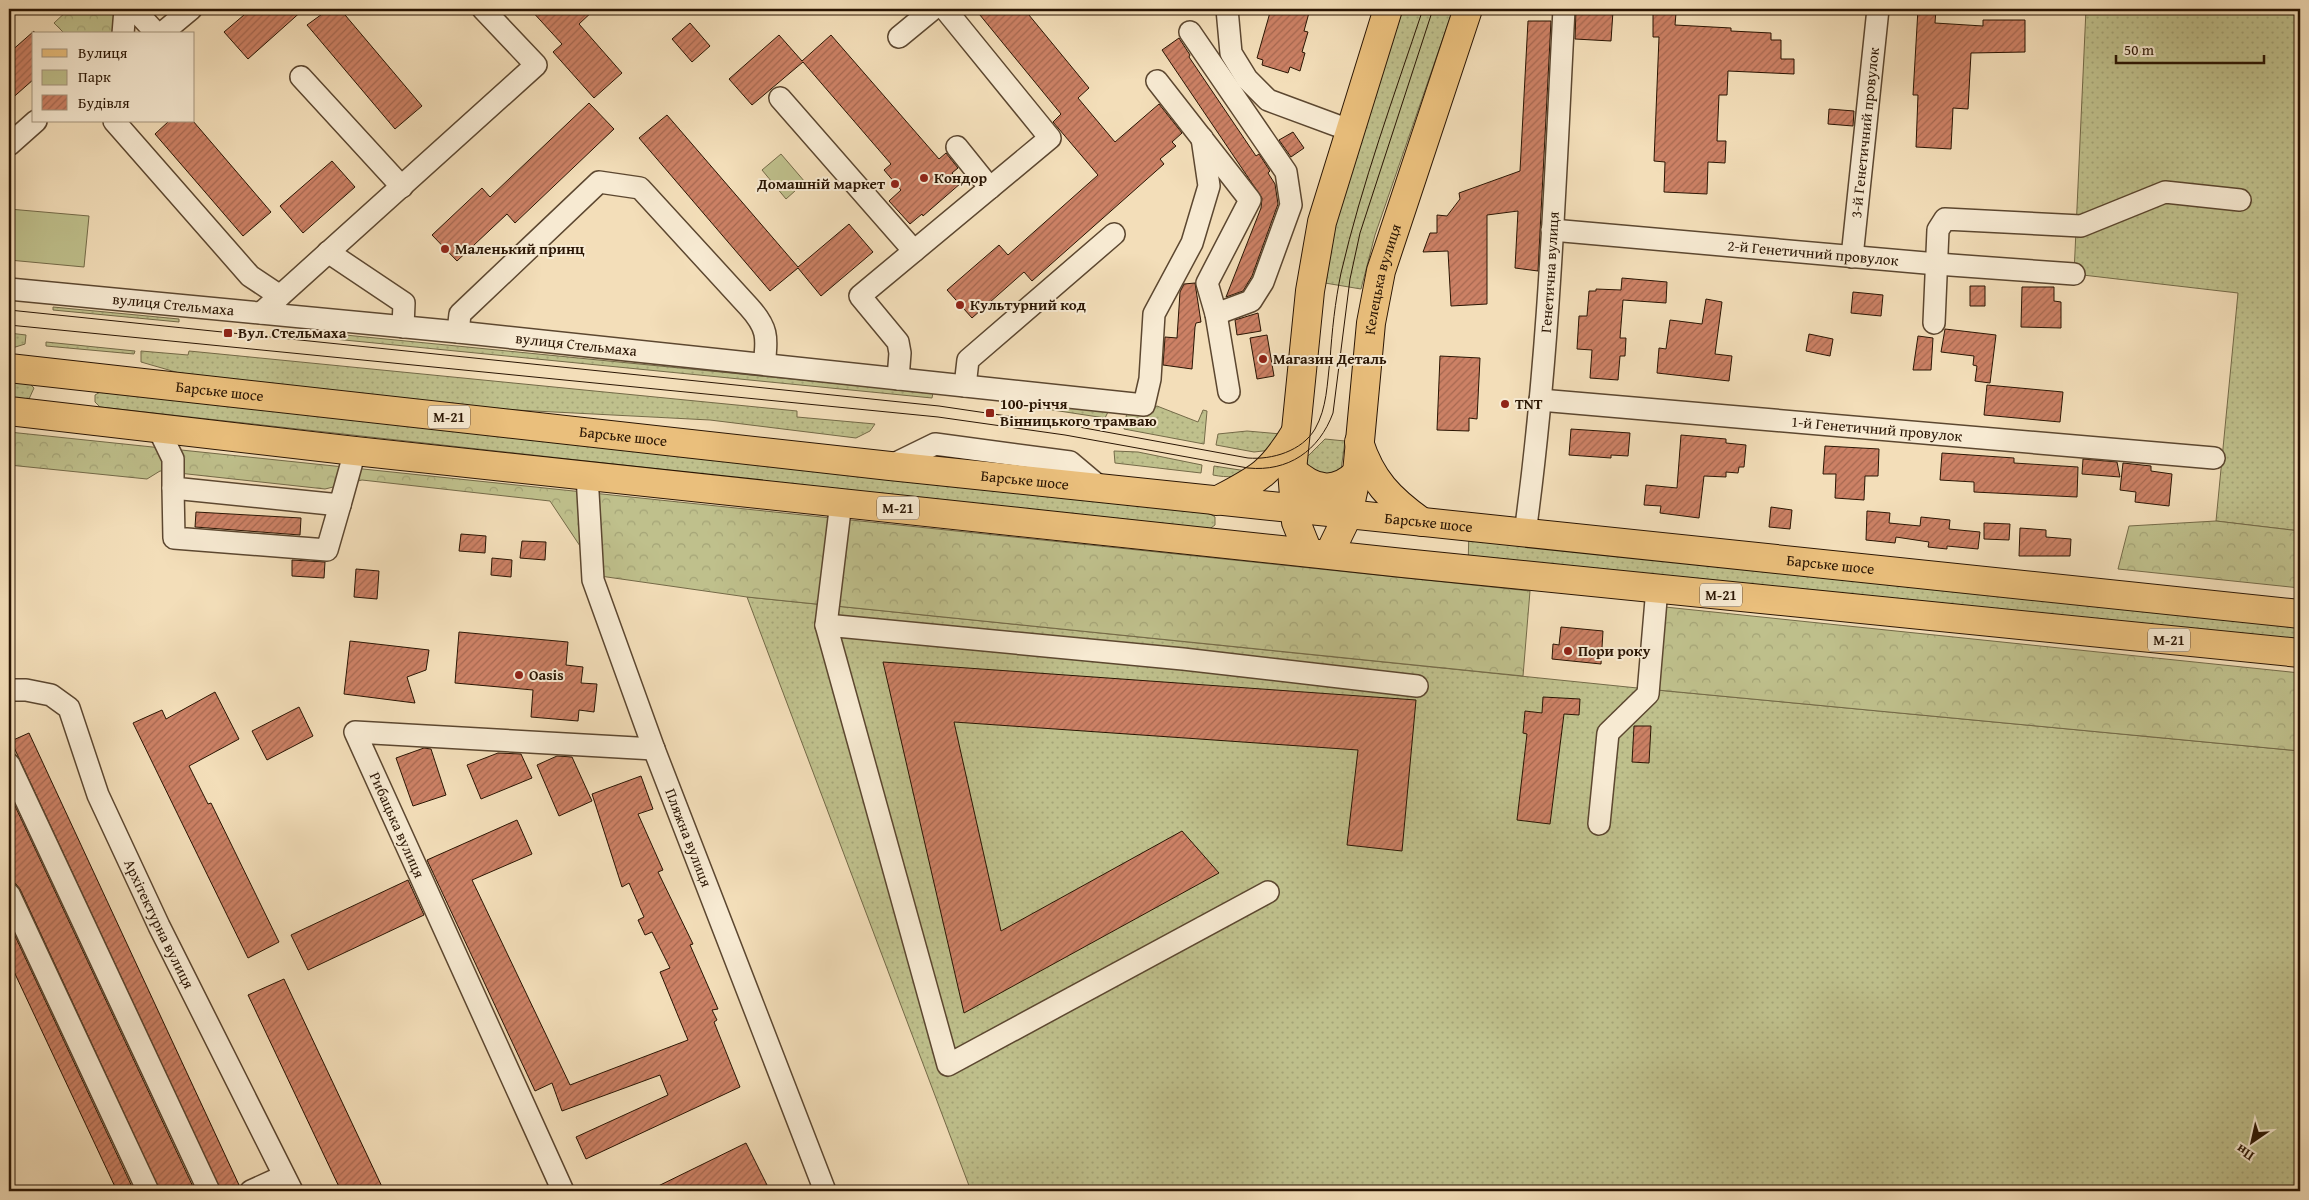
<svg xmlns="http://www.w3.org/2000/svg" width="2309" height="1200" font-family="'Gentium Book Plus',serif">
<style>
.grass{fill:url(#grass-dots);stroke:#746a48}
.forest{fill:url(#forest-crowns);stroke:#746a48}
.park{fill:#bfc08c;stroke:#746a48}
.building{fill:url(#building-hatch);stroke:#2a1503}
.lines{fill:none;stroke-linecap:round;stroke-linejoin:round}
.minor-casing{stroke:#5c4730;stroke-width:24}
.major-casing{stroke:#2a1503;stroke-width:30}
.highway-casing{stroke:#2a1503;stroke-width:30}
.minor{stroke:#f7ead2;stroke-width:21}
.major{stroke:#eabf7c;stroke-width:28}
.highway{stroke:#eabf7c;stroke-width:28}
.tram{stroke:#2a1503;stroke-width:1}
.poi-dot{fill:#8f2418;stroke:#f7ead2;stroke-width:2}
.labels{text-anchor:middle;stroke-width:4;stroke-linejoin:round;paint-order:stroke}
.shield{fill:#f7ead2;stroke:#685541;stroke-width:1}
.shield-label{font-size:14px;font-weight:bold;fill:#2a1503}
.street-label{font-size:15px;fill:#2a1503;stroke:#f7ead2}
.poi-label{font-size:15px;font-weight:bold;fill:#2a1503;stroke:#f7ead2;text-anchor:start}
</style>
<defs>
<pattern id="grass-dots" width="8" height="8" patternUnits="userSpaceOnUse" patternTransform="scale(1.25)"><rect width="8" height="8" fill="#bfc08c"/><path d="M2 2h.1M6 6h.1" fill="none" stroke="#a4a477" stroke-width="1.8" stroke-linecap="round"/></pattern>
<pattern id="forest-crowns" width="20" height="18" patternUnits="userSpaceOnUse" patternTransform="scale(1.25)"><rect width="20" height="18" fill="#bfc08c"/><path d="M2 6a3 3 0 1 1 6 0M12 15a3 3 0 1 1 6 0" fill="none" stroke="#a4a477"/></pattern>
<pattern id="building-hatch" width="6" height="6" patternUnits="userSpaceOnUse" patternTransform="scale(1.25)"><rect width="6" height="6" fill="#cc8165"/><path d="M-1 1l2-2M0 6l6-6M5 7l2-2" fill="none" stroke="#a66851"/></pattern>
</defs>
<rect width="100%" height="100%" fill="#f3deb9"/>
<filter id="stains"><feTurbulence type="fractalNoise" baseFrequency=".004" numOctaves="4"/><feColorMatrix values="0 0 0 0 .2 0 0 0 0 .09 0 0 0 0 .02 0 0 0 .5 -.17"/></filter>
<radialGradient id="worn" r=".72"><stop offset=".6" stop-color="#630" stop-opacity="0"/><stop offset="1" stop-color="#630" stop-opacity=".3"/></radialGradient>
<path class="grass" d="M 1403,9 L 1453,9 L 1375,235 L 1361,289 L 1325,283 L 1335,227 L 1361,135 Z
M 2086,9 L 2300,9 L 2300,531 L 2216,521 L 2238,293 L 2074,274 Z
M 53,307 L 179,319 L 179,322 L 53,310 Z
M 9,333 L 26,335 L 25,344 L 9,349 Z
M 335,334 L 933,393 L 932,398 L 334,339 Z
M 46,342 L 135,351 L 134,354 L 46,346 Z
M 141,351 L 188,355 L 189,351 L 797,411 L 797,417 L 875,424 L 870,431 L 856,438 L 710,420 L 496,409 L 193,377 L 141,362 Z
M 9,381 L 29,383 L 34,388 L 29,399 L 9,397 Z
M 102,391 L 1209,513 L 1215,517 L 1215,525 L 1208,530 L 100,407 L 95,402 L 95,395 Z
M 1000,399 L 1109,410 L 1105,418 L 1000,402 Z
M 1157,406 L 1198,422 L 1203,410 L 1207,411 L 1204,444 L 1124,429 L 1127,412 L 1143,413 Z
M 1247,431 L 1281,434 L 1272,450 L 1254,452 L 1216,445 L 1218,434 Z
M 1325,439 L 1345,441 L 1341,470 L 1333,479 L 1307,468 L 1307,457 Z
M 1114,451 L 1138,452 L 1202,465 L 1201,473 L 1115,463 Z
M 1214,466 L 1253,472 C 1238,477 1228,478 1213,475 Z
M 1469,527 L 2300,614 L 2300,653 L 1468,569 Z
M 747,597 L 1657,690 L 2300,751 L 2300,1191 L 971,1191 Z"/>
<path class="forest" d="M 69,9 L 122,9 L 119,34 L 65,34 L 54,23 Z
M 9,432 L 1530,591 L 1523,676 L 747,597 L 600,576 L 550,501 L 362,480 L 325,489 L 160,471 L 147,479 L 9,465 Z
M 2216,521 L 2300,531 L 2300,588 L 2118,569 L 2129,526 Z
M 1665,607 L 2300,673 L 2300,751 L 1657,690 Z"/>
<path class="park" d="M 781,154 L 805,182 L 786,199 L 762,170 Z
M 9,209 L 89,216 L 84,267 L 9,260 Z"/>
<path class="building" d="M 251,9 L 304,9 L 248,59 L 224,32 Z
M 329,9 L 340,9 L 422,106 L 395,129 L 307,25 Z
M 530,9 L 595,9 L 579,24 L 622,73 L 594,98 L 553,52 L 562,44 Z
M 975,9 L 1024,9 L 1089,88 L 1078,98 L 1115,142 L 1159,104 L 1182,133 L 1172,142 L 1176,146 L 1160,159 L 1164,164 L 1032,281 L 1024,272 L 972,318 L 947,290 L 999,245 L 1008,255 L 1098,175 L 1053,122 L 1061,114 Z
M 1271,9 L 1310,9 L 1304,31 L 1308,32 L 1302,52 L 1305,53 L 1300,71 L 1290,67 L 1288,73 L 1262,65 L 1263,60 L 1257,58 Z
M 1576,9 L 1613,11 L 1611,41 L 1575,39 Z
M 1918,9 L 1936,9 L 1935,23 L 1983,26 L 1983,20 L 2025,20 L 2025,52 L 1971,53 L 1968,109 L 1953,108 L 1951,149 L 1916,147 L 1918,95 L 1913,95 Z
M 1653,12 L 1676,13 L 1675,25 L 1731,28 L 1731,31 L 1771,33 L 1771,40 L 1781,40 L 1781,59 L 1794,59 L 1794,74 L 1728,71 L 1727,95 L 1719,95 L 1717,141 L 1726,141 L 1725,163 L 1708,162 L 1707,194 L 1664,192 L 1665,162 L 1654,161 L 1659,37 L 1653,37 Z
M 1528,21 L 1551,21 L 1538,271 L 1515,268 L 1518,211 L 1487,215 L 1487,304 L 1451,306 L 1448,251 L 1423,252 L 1430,233 L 1437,233 L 1437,215 L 1447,216 L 1460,199 L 1459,193 L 1520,171 Z
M 690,23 L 710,46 L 692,62 L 672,39 Z
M 34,31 L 34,79 L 9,101 L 9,53 Z
M 779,35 L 802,61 L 831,35 L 939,159 L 946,153 L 958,168 L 952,173 L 961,183 L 923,216 L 922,214 L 910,224 L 889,201 L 901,190 L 884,170 L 891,164 L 803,62 L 752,105 L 729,79 Z
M 1179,38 L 1190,55 L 1189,57 L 1256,156 L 1259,154 L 1270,171 L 1268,173 L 1275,184 L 1278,204 L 1252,276 L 1243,291 L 1226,297 L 1261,208 L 1262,198 L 1162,50 Z
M 589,103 L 614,129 L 515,223 L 507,214 L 457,261 L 432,235 L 482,188 L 490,197 Z
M 1829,109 L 1854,111 L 1853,126 L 1828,124 Z
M 667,115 L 798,267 L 849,224 L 873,252 L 821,296 L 798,268 L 770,291 L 639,138 Z
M 169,121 L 193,121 L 271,212 L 243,236 L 155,134 Z
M 1293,132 L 1304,148 L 1291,157 L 1279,140 Z
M 332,161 L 355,187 L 303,233 L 280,206 Z
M 1622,278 L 1667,282 L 1666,303 L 1623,300 L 1620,338 L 1626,338 L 1625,356 L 1620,356 L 1618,380 L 1590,378 L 1592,350 L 1577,349 L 1579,316 L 1587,316 L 1589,291 L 1596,291 L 1596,289 L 1621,290 Z
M 1195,283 L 1201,322 L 1196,323 L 1195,327 L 1192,369 L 1163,365 L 1165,337 L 1177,338 L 1180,292 L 1184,284 Z
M 1970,286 L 1985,286 L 1985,306 L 1970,306 Z
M 2022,287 L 2054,287 L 2054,301 L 2061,302 L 2061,328 L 2021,327 Z
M 1853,292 L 1883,295 L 1881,316 L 1851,313 Z
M 1706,299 L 1722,302 L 1715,354 L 1732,356 L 1729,381 L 1657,373 L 1659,348 L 1666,349 L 1670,320 L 1702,324 Z
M 1258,313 L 1261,331 L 1237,335 L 1235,320 Z
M 1945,329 L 1996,335 L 1990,383 L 1975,381 L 1977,366 L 1973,365 L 1974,356 L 1941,352 Z
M 1809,334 L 1833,339 L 1830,356 L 1806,351 Z
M 1267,335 L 1274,376 L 1257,379 L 1250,338 Z
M 1918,336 L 1933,338 L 1931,370 L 1913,370 Z
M 1440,356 L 1480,358 L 1477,419 L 1469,418 L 1469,431 L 1437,430 Z
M 1987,385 L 2063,392 L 2060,422 L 1984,415 Z
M 1571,429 L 1630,433 L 1628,456 L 1611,455 L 1611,458 L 1569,455 Z
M 1681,435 L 1726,439 L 1726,443 L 1746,445 L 1744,467 L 1739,467 L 1738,473 L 1726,472 L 1726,477 L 1704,476 L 1699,518 L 1660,513 L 1661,506 L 1644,505 L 1646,485 L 1677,488 Z
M 1825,446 L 1879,449 L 1878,476 L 1865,476 L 1864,500 L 1835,498 L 1836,474 L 1823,474 Z
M 1942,453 L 2014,458 L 2014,463 L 2078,467 L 2077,497 L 1974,492 L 1974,482 L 1940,480 Z
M 2083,459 L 2117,462 L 2120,477 L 2082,474 Z
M 2123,463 L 2151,466 L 2151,471 L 2172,474 L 2169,506 L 2135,502 L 2136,492 L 2120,490 Z
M 1771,507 L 1792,510 L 1790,529 L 1769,527 Z
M 1867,511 L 1890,513 L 1889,523 L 1920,526 L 1921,517 L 1950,520 L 1949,529 L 1980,532 L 1978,549 L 1947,546 L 1947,549 L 1928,547 L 1929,542 L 1896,537 L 1895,543 L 1866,540 Z
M 196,512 L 301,518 L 300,535 L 195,527 Z
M 1984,523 L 2010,524 L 2009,540 L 1984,539 Z
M 2020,528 L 2046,530 L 2046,537 L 2071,539 L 2070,556 L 2019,556 Z
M 461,534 L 486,536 L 485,553 L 459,551 Z
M 522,541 L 546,542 L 545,560 L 520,558 Z
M 492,558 L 512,560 L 511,577 L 491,575 Z
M 292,560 L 325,562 L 324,578 L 292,576 Z
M 356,569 L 379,571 L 377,599 L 354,597 Z
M 1561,627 L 1603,631 L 1601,664 L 1552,659 L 1553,644 L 1559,645 Z
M 459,632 L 568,642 L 566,665 L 583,667 L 581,683 L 597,684 L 594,712 L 579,710 L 578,721 L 531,717 L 533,690 L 455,683 Z
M 350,641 L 429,650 L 426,670 L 407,677 L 415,703 L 344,694 Z
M 883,662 L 1416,700 L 1402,851 L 1347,845 L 1358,750 L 954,722 L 1001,931 L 1182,831 L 1219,873 L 964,1013 Z
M 215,692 L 239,739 L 189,766 L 208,804 L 211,803 L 279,942 L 248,958 L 133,723 L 162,710 L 166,719 Z
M 1543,697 L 1580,699 L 1579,715 L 1564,714 L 1550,824 L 1517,820 L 1527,734 L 1523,733 L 1525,711 L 1542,713 Z
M 299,707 L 313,736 L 267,760 L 252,731 Z
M 1634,726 L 1651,726 L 1649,763 L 1632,762 Z
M 29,733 L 239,1185 L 227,1191 L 221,1191 L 11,741 Z
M 424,748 L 431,749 L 446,795 L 413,806 L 396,758 Z
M 498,753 L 521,754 L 532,778 L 481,799 L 467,765 Z
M 557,756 L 572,757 L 592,801 L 559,816 L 537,765 Z
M 641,776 L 653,809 L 638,814 L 663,870 L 658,872 L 693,944 L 690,945 L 718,1009 L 712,1010 L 717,1020 L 714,1022 L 740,1087 L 586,1159 L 576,1137 L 668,1095 L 660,1075 L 562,1111 L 552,1083 L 535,1091 L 427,860 L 517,820 L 532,854 L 472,880 L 570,1085 L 688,1040 L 660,972 L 670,968 L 652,932 L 645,935 L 638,920 L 644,917 L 629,883 L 622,887 L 592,794 Z
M 9,793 L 195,1191 L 160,1191 L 20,889 L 16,884 L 9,882 Z
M 408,880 L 424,915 L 308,970 L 291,935 Z
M 9,923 L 134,1191 L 117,1191 L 9,961 Z
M 284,979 L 384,1191 L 341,1191 L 248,995 Z
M 746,1143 L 770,1191 L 648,1191 Z"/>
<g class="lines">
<defs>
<g id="minor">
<path d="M 134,9 L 157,34"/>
<path d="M 1227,9 L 1231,53 L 1247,79 L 1268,100 L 1349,130"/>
<path d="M 123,34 L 125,9"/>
<path d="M 161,34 L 191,9"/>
<path d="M 899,37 L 933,9"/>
<path d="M 301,77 L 402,187"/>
<path d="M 1157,81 L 1250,200 L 1207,283 L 1216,314 L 1251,301 L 1263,282 L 1291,205 L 1286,172 L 1190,32"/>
<path d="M 780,98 L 914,251"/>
<path d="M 114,121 L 250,276 L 280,296"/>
<path d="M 9,145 L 36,121"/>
<path d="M 957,147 L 990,188"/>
<path id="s1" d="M 1552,230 L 1937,264 L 2074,274"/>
<path d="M 328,252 L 404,303 L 403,327"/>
<path id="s2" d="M 1852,257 L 1878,9"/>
<path id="s3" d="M 9,289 L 458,332 L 1144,405 L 1150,379 L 1154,314 L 1192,243 L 1209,186 L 1202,138"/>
<path d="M 261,313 L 536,65 L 483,9"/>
<path d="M 1216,314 L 1229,392"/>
<path d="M 1934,323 L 1938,230 L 1945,219 L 2081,226 L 2165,192 L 2240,200"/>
<path d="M 458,332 L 460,314 L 599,182 L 640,188 L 749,307 C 767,327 768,337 764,364"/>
<path d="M 898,379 L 900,353 L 898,342 L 860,296 L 1050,138 L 945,9"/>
<path d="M 965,386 L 968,360 L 1114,234"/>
<path id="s4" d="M 1540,400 L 2214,458"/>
<path d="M 158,428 L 173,459 L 173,488 L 340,505 L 355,451"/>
<path d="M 890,466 L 935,444 L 1070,462 L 1102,489"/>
<path id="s5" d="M 587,475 L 593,580 L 654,749 L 825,1191"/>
<path d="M 173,488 L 174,538 L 327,550 L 340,505"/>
<path id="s6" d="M 1525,533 C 1549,360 1555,183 1564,9"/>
<path d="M 826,625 L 841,502"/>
<path id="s7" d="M 9,690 L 26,690 L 51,695 L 69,708 L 98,795 L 159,926 L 292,1191"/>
<path d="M 9,764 L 209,1191"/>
<path d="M 1599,824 L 1608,733 L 1648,694 L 1657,588"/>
<path d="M 1268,892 L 948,1065 L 826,625 L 1183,659 L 1417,686"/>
<path d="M 9,894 L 148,1191"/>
<path d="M 251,1191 L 284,1176"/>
<path d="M 563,1191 L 355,732 L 654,749"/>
</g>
<g id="major">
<path d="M 1292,470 C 1314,490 1334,495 1357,473"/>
<path d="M 1308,552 L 1296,522 L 1292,470 L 1310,291 L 1322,222 L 1388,9"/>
<path id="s8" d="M 1329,554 L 1348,515 L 1357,473 L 1371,323 L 1381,271 L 1468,9"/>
</g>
<g id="highway">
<path id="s9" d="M 9,368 L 890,466 L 2300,614"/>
<path d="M 9,411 L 355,451 L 1403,563 L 2300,653"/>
<path d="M 1359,442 C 1371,480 1390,499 1422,522"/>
<path d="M 1216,501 C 1258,479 1270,474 1295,433"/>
</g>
</defs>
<use href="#minor" class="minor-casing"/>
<use href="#major" class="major-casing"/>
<use href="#highway" class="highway-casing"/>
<use href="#minor" class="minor"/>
<use href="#major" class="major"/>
<use href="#highway" class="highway"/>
<path class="tram" d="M 9,310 L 939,406 L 1068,425 L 1248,458 C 1272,460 1302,451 1315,429 C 1327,408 1327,384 1330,360 C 1332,331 1335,302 1341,273 C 1362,183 1394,96 1423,9
M 9,325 L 938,417 L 1065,435 L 1248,468 C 1288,472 1319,451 1333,413 L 1350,279 L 1360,233 L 1433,9"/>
</g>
<g class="poi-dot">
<circle cx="924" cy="178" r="5"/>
<circle cx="895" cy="184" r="5"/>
<circle cx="445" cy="249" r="5"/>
<circle cx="960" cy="305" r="5"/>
<rect x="223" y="328" width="10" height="10" rx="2.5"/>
<circle cx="1263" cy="359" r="5"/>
<circle cx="1505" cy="404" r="5"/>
<rect x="985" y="408" width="10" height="10" rx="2.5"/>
<circle cx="1568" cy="651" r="5"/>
<circle cx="519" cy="675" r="5"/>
</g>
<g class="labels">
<g class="shield">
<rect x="428" y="405.5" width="42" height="23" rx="4"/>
<rect x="877" y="496.5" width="42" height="23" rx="4"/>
<rect x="1700" y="583.5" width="42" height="23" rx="4"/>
<rect x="2148" y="628.5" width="42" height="23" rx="4"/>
</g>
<g class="shield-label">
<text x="449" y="422">М-21</text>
<text x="898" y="513">М-21</text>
<text x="1721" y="600">М-21</text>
<text x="2169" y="645">М-21</text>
</g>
<g class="street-label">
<text dy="5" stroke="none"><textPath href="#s2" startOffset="125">3-й Генетичний провулок</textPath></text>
<text dy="5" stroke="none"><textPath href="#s1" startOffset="262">2-й Генетичний провулок</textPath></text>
<text dy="5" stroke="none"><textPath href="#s6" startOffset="262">Генетична вулиця</textPath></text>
<text dy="5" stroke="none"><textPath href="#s8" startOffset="282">Келецька вулиця</textPath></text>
<text dy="5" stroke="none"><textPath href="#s3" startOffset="165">вулиця Стельмаха</textPath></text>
<text dy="5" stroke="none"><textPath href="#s3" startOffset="570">вулиця Стельмаха</textPath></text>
<text dy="5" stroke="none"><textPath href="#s9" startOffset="212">Барське шосе</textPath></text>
<text dy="5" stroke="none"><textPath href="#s4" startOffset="338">1-й Генетичний провулок</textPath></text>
<text dy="5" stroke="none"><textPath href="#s9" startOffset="618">Барське шосе</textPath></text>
<text dy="5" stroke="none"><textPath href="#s9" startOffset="1022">Барське шосе</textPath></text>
<text dy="5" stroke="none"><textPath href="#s9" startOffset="1428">Барське шосе</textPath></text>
<text dy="5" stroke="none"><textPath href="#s9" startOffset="1832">Барське шосе</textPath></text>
<text transform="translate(397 825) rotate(66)" y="5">Рибацька вулиця</text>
<text dy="5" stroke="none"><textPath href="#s5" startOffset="380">Пляжна вулиця</textPath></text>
<text dy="5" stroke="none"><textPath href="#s7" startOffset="299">Архітектурна вулиця</textPath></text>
</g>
<g class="poi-label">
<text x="934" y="183">Кондор</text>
<text x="885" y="189" text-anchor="end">Домашній маркет</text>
<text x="455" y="254">Маленький принц</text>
<text x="970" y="310">Культурний код</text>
<text x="238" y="338">Вул. Стельмаха</text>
<text x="1273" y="364">Магазин Деталь</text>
<text x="1000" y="409">100-річчя<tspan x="1000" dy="17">Вінницького трамваю</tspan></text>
<text x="1515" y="409">TNT</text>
<text x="1578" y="656">Пори року</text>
<text x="529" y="680">Oasis</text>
</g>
</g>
<rect width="2309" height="1200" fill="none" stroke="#f3deb9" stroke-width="30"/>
<rect x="10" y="10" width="2289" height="1180" fill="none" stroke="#2a1503" stroke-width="2.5"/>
<rect x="15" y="15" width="2279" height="1170" fill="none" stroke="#2a1503"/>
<rect x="32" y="32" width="162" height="90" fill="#f7ead2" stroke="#a5957f"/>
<rect x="42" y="49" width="25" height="8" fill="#eabf7c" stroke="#a5957f"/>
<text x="78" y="58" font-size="15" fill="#2a1503">Вулиця</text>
<rect x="42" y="70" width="25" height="15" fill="#bfc08c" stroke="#a5957f"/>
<text x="78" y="82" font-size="15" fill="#2a1503">Парк</text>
<rect x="42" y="95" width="25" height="15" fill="url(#building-hatch)" stroke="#a5957f"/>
<text x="78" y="108" font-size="15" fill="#2a1503">Будівля</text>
<g transform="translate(2252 1142) rotate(214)" stroke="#f7ead2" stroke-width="4" paint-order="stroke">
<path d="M0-4L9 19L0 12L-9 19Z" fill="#2a1503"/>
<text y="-8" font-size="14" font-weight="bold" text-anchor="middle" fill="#2a1503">Пн</text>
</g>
<path d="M2116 55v8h148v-8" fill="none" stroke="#2a1503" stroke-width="2.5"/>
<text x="2124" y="55" font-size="15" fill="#2a1503" stroke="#f7ead2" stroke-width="4" paint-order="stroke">50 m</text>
<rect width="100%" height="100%" filter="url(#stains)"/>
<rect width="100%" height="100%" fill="url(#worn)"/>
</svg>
